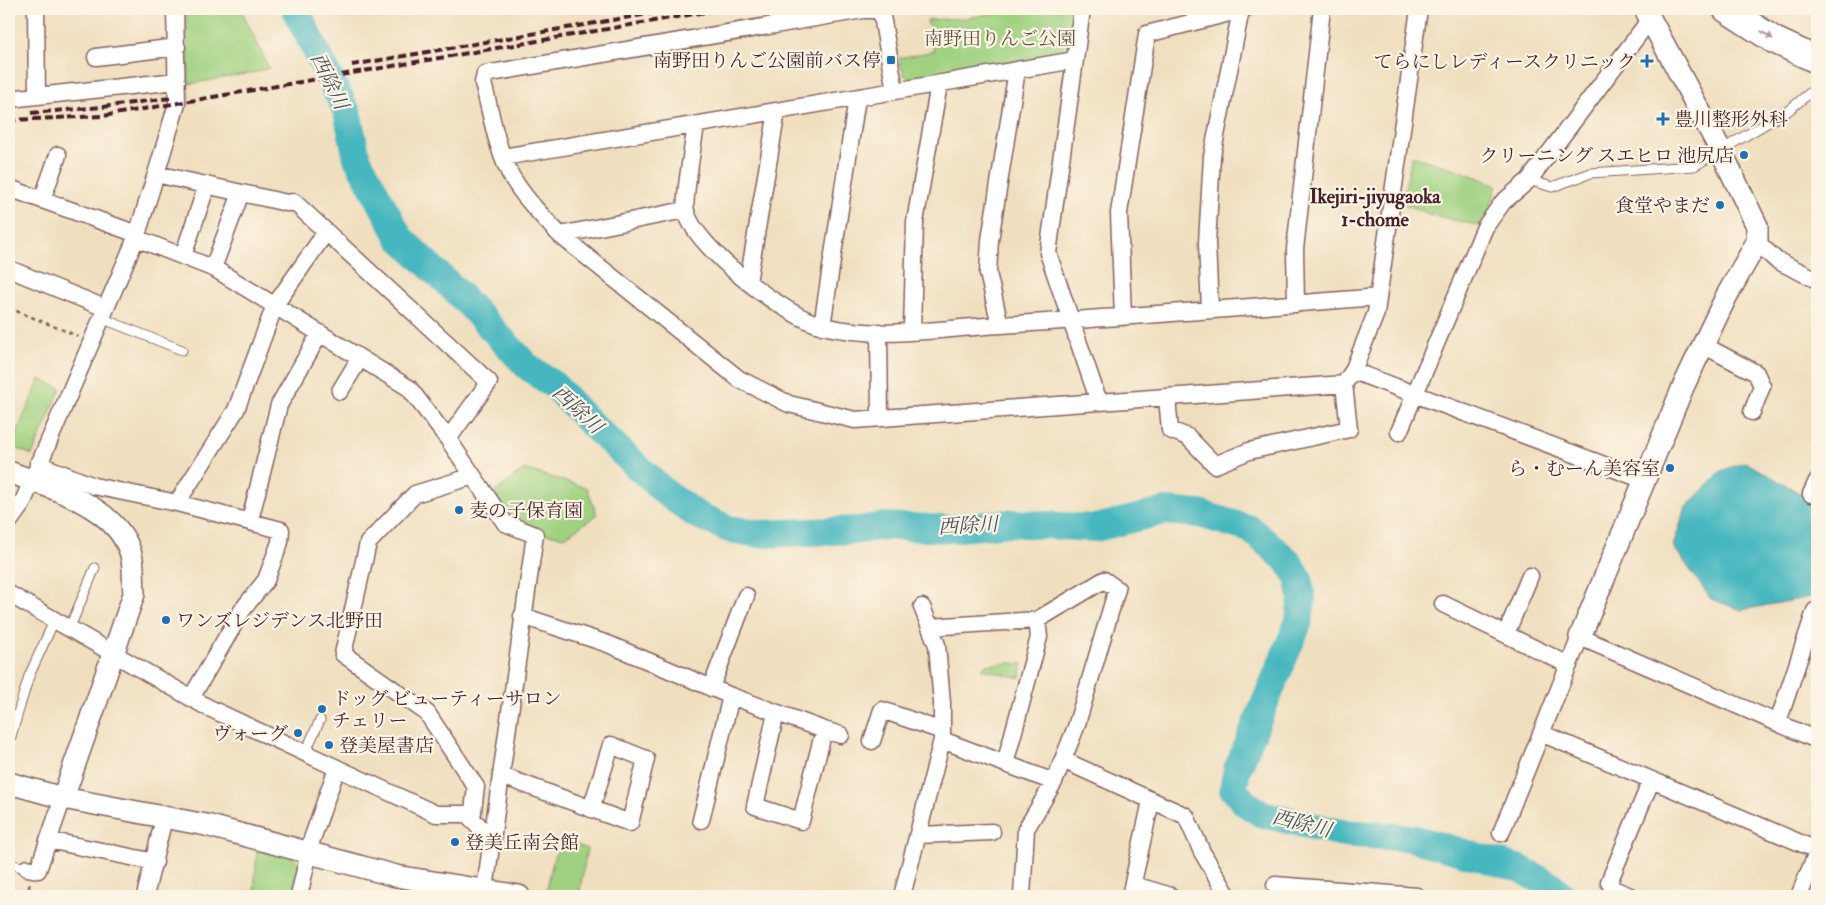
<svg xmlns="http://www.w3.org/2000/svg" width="1826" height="905" font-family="'IM FELL Double Pica','Noto Serif JP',serif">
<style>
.green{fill:#9fd180;stroke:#747856}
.water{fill:#47b7bf;stroke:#486b75}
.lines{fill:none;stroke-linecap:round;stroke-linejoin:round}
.river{stroke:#47b7bf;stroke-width:28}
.service-casing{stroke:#84625f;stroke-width:11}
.minor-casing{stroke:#84625f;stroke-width:19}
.tertiary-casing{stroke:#84625f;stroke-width:24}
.primary-casing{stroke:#84625f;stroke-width:29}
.path{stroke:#84625f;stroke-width:2.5;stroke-dasharray:4 4;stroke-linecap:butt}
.service{stroke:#fff;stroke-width:9}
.minor{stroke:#fff;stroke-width:16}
.tertiary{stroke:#fff;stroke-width:21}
.primary{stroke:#fff;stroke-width:26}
.rail{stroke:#4a1f2b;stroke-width:4;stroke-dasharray:8 4;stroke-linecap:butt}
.oneway{fill:#ae9aa0}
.poi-dot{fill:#1f6fb2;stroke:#fcf5e5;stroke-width:2}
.labels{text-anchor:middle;stroke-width:4.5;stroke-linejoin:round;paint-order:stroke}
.park-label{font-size:19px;fill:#645444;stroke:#fcf5e5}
.poi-label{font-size:19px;fill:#4a1f2b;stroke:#fcf5e5;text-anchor:end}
.water-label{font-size:20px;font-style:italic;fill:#49545f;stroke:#fcf5e5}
.neighbourhood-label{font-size:20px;font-weight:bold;fill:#4a1f2b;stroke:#fcf5e5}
</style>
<rect width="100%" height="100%" fill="#fcf5e5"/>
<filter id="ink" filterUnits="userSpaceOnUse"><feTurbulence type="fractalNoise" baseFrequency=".02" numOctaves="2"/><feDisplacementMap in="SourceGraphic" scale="10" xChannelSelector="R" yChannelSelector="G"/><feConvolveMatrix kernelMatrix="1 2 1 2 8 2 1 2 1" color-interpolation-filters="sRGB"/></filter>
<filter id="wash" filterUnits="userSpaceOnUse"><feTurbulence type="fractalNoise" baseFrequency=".0096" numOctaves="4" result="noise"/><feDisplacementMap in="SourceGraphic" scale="20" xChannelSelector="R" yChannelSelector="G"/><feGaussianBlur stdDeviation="1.12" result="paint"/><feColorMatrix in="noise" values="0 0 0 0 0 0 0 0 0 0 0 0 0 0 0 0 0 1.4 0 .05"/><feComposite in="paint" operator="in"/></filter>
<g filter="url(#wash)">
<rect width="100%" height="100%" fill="#f0dfbf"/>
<path class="green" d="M 186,9 L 241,9 L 269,68 L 257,72 L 189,84 Z
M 1016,9 L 1071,9 L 1073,12 L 1068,43 L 1064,54 L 911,79 L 904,75 L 899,58 L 934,51 L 927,20 L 966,18 Z
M 1412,156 L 1455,169 L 1497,185 L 1485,227 L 1432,215 L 1402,203 Z
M 40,379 L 61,388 L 32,455 L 11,446 Z
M 524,469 L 587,488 L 597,515 L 565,537 L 541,533 L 508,519 L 493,494 Z
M 1011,663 L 1023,664 L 1020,678 L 982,669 L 985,665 Z
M 572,843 L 587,849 L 579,896 L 546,892 L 554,857 L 561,845 Z
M 257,847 L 294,858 L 300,866 L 294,896 L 254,896 Z"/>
<path class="water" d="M 1745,462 L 1817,503 L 1817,596 L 1741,610 L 1711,599 L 1673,546 L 1686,507 L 1721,471 Z"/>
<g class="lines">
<path class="river" d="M 295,9 L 347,112 L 357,158 L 400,238 L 462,297 L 527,366 L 555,386 L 590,423 L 666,493 L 697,515 L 729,529 L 760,534 L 859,530 L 883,526 L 951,529 L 1009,523 L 1096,528 L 1165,511 L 1200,514 L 1250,529 L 1288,561 L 1299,579 L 1302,599 L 1299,621 L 1237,770 L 1233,789 L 1245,803 L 1262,814 L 1342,833 L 1412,838 L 1521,869 L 1553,887 L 1563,896"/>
</g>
</g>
<g filter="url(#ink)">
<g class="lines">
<defs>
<path id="service" d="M 1529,180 L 1552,187 L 1591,173 L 1694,166 L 1789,110 L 1817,87
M 101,318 L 182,350
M 70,627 L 95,568
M 9,743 L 29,676 L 55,619
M 305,753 L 320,720
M 9,864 L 27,868"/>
<path id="minor" d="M 1082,9 L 1075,60 L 895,91 L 881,10 L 863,10 L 485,74 L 483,83 C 491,112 497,153 513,179 C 526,200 543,217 560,235 L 739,379 L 789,404 L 855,420 L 1344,384 L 1353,371 L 1376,313 L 1419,9
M 96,57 L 177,47
M 1075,60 L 1048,253 L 1099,402
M 37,96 L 177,81
M 9,99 L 37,96 L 36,9
M 696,125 C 694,140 683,201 686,211 C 695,248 786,317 823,326 C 880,340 943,328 1001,325 C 1127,317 1252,307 1378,297
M 503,157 L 895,91
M 156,174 L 287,203 L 294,202 L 489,382 L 448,439
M 9,188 L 137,234
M 42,200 L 58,155
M 560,235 L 685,210
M 136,238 L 215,269 L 409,388 L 448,439 L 505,523 L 535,535 L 484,896
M 1757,242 L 1776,260 L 1817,280
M 183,256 L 207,185
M 213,268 L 241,193
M 9,269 L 105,308
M 748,282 L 777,111
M 1296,304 L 1295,249 L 1322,9
M 1210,310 L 1207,243 L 1212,156 L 1241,10
M 1123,317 L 1119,213 L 1147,34 L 1245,9
M 1000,325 L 988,273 L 990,240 L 1017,70
M 822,326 L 857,98
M 912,330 L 915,222 L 939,84
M 879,332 L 880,418
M 1703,345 L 1756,373 L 1762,386 L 1752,412
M 1353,371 L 1644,480
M 340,391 L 360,358
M 1167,397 L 1170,430 L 1188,437 L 1215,465 L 1249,451 L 1349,429 L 1344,384
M 1399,432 L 1485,227 L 1503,202 L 1529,180 L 1651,18
M 38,464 L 94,486 L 177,503 L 281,530 L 280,542 L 266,580 L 243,609 L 191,698
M 473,476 L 415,494 L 368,543 L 343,654 L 427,713 L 476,787 L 472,819 L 493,840
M 1811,494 L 1817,481
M 177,503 L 236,410 L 275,305 L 326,232
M 250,520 L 279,405 L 320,333
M 9,522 L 22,504 L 136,238 L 156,174 L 177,104 L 175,9
M 9,594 L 207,707 L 337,768 L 312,839 L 299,896
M 1443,604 L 1569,665
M 522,616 L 608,644 L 731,696 L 824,730
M 930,627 L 1037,620 L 1104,580 L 1117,589 L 1076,727 L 1054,782 L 942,740
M 1506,634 L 1530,576
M 711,688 L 746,596
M 776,713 L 755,806 L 801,821 L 824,730 L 841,735
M 1778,722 L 1815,611
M 1543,734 L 1817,850
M 872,741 L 882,710 L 942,731
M 1063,760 L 1186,816 L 1202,852 L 1228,896
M 1005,764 L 1039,637 L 1037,620
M 337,768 L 436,814 L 467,814 L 472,819
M 502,776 L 630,823 L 646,759 L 611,745 L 591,809
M 701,820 L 731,696
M 1501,833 L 1580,637 L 1817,740
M 918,835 L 992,832
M 48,840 L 155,862
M 27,868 L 38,870 L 63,798
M 1134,885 L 1171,896
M 1275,885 L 1417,896
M 145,896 L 164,818
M 902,896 L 942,740 L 942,703 L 937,645 L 922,607
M 1022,896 L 1026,829 L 1054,782
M 1130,896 L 1151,801
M 1630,896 L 1613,889 L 1609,882 L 1651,781
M 1799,896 L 1817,852"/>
<path id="tertiary" d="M 9,472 C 51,488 122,507 132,559 C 134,570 133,583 134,594 L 63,798
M 1580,637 L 1683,387 L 1726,297 L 1757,242 L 1757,226 L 1721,151 L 1645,9
M 9,783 L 63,798 L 206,825 L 396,876 L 519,896"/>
<path id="primary" d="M 1726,9 L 1774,40 L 1817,60"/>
</defs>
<use href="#service" class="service-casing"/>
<use href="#minor" class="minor-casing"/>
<use href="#tertiary" class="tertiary-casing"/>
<use href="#primary" class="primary-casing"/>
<path class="path" d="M 9,308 L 78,336
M 27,896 L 30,883"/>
<use href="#service" class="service"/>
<use href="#minor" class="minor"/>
<use href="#tertiary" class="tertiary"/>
<use href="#primary" class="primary"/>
<path class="rail" d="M 352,65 L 665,11
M 31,113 L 102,107 L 170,98
M 9,120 L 103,116 L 723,9"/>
</g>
<defs><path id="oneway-solid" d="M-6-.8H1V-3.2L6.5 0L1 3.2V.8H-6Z" transform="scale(1.25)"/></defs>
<use class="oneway" href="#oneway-solid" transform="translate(1767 35) rotate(33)"/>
</g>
<g class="poi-dot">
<rect x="886" y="55" width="10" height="10" rx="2.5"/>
<path d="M1644.5 53.5h5v5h5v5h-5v5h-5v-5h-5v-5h5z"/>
<path d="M1660.5 111.5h5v5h5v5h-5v5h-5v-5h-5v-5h5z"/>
<circle cx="1744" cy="155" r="5"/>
<circle cx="1720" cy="205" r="5"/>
<circle cx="1670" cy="468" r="5"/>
<circle cx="459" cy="510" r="5"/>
<circle cx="166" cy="620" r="5"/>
<circle cx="322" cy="709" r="5"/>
<circle cx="298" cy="733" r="5"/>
<circle cx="329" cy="745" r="5"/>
<circle cx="455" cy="842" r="5"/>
</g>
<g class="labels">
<g class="park-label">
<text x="1000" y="45">南野田りんご公園</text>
</g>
<g class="poi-label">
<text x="881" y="67">南野田りんご公園前バス停</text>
<text x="1636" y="68">てらにしレディースクリニック</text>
<text x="1674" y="126" text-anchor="start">豊川整形外科</text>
<text x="1734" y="162">クリーニング スエヒロ 池尻店</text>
<text x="1710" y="212">食堂やまだ</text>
<text x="1660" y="475">ら・むーん美容室</text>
<text x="469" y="517" text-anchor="start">麦の子保育園</text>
<text x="176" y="627" text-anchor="start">ワンズレジデンス北野田</text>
<text x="332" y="705" text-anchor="start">ドッグ ビューティーサロン<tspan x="332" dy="22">チェリー</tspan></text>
<text x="288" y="740">ヴォーグ</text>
<text x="339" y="752" text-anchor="start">登美屋書店</text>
<text x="465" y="849" text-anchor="start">登美丘南会館</text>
</g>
<g class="water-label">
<text transform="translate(330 81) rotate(64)" y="7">西除川</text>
<text transform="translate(578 409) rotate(43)" y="7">西除川</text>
<text transform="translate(968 525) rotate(-3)" y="7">西除川</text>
<text transform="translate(1302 823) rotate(14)" y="7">西除川</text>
</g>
<g class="neighbourhood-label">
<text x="1375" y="203">Ikejiri-jiyugaoka<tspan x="1375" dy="23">1-chome</tspan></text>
</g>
</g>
<rect width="1826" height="905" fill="none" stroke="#fcf5e5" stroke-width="30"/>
</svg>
